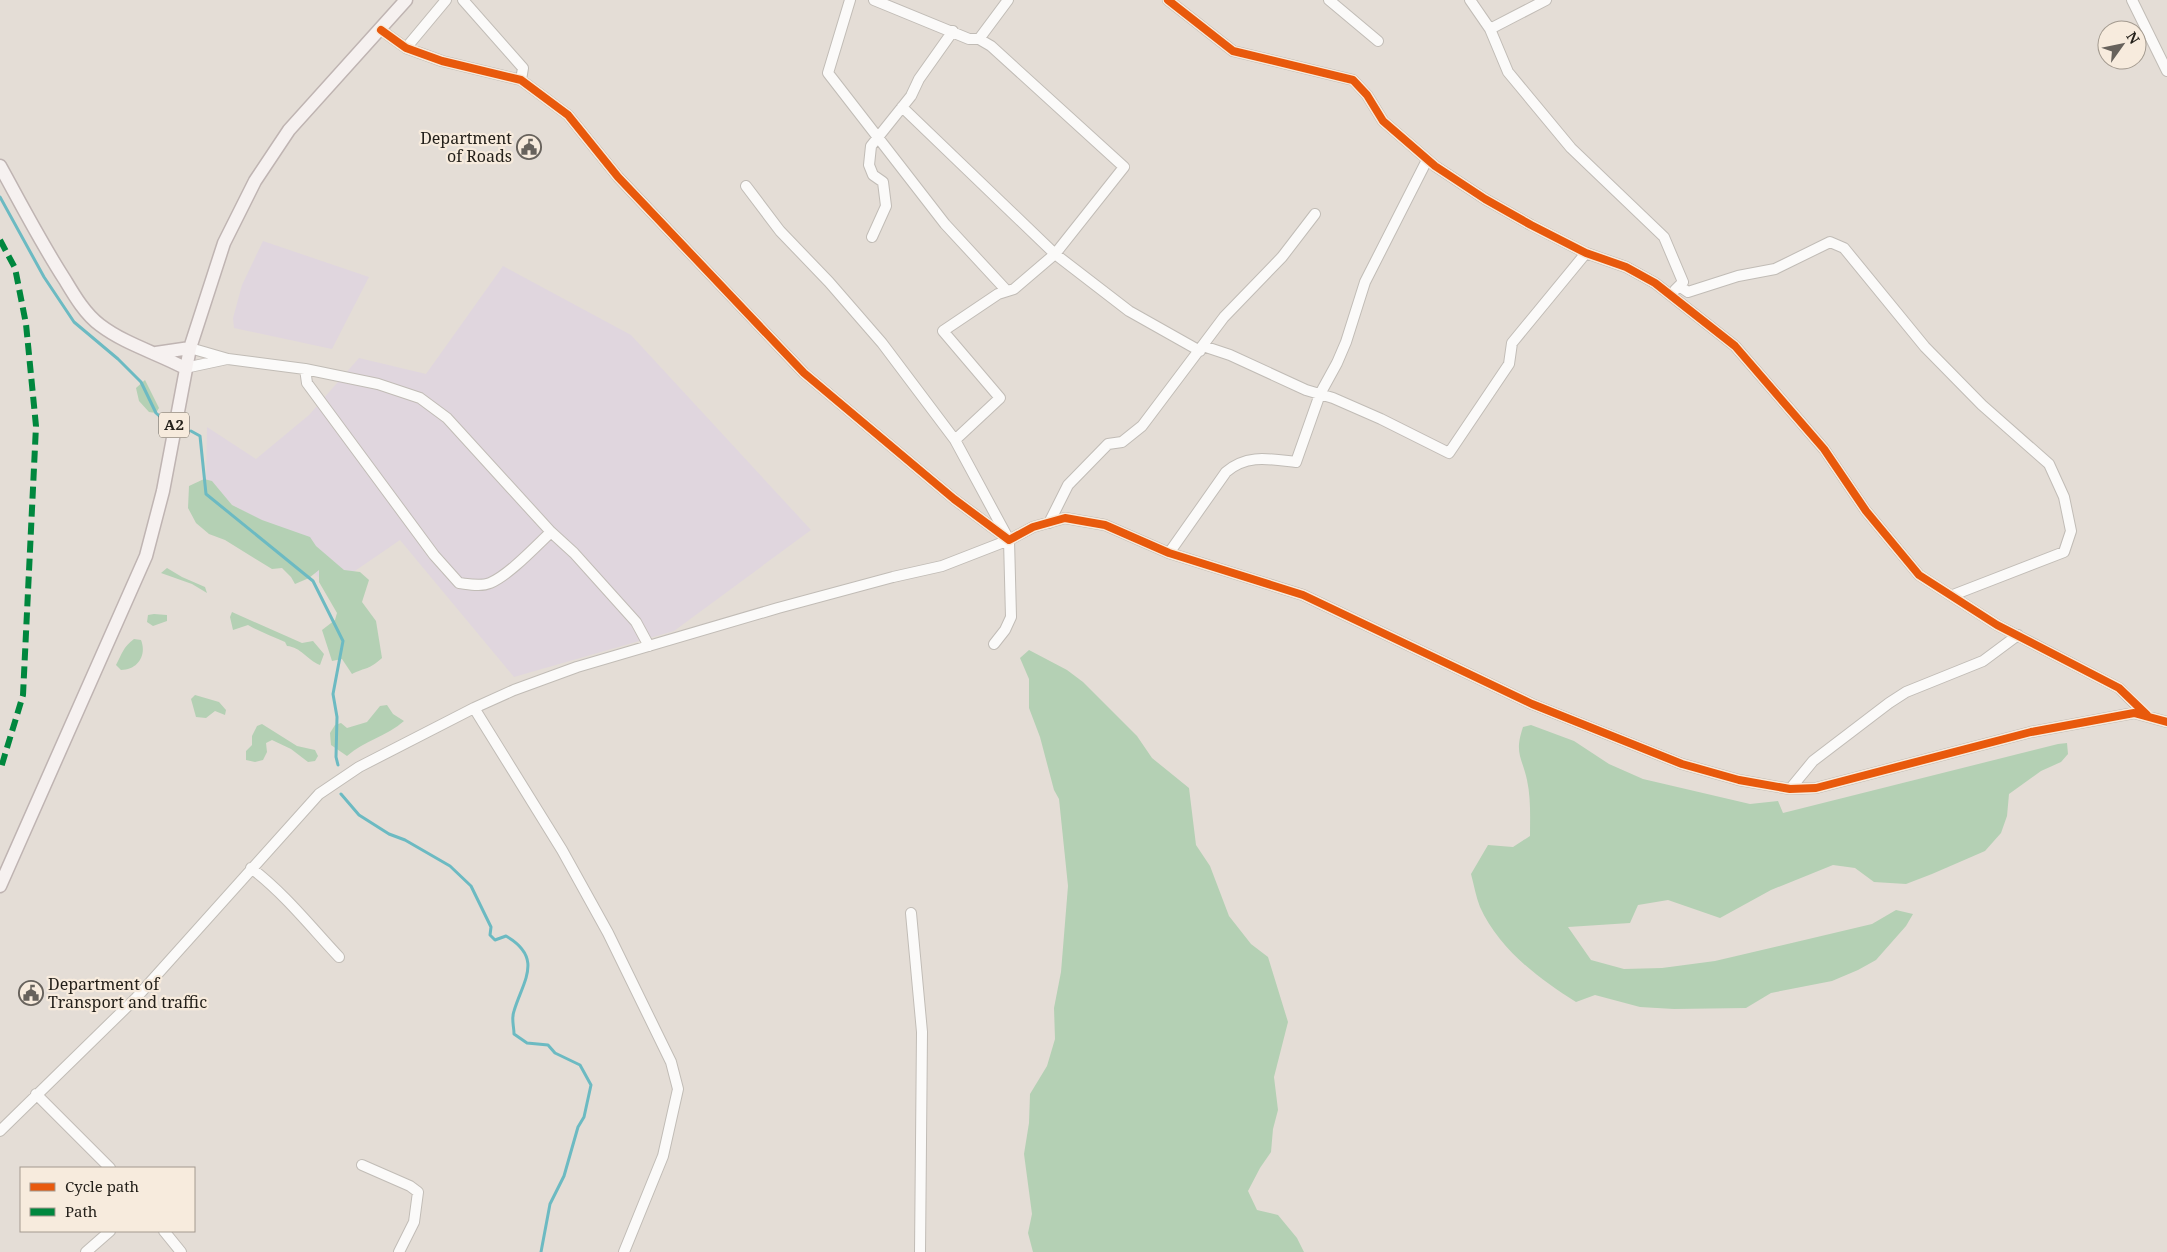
<svg xmlns="http://www.w3.org/2000/svg" width="2167" height="1252" font-family="'Noto Serif',serif">
<style>
.industrial{fill:#e0d6de}
.green{fill:#b4d0b4}
.lines{fill:none;stroke-linecap:round;stroke-linejoin:round}
.stream{stroke:#6cbac2;stroke-width:3}
.minor-casing{stroke:#c1bcb6;stroke-width:12}
.major-casing{stroke:#bfb4b2;stroke-width:15}
.minor{stroke:#fbfaf9;stroke-width:10}
.major{stroke:#f6f1f0;stroke-width:12}
.quiet{stroke:#00873e;stroke-width:6;stroke-dasharray:12 6;stroke-linecap:butt}
.cycleway-casing{stroke:#f7ebdd;stroke-width:11}
.cycleway{stroke:#e8590c;stroke-width:8}
.labels{text-anchor:middle;stroke-width:4.5;stroke-linejoin:round;paint-order:stroke}
.shield{fill:#f7ebdd;stroke:#635d54;stroke-width:1}
.shield-label{font-size:15px;font-weight:bold;fill:#24201a}
.poi-label{font-size:16px;fill:#24201a;stroke:#f7ebdd;text-anchor:end}
</style>
<rect width="100%" height="100%" fill="#e4ddd6"/>
<path class="industrial" d="M 263,241 L 369,277 L 332,349 L 234,328 L 233,318 L 242,285 Z
M 503,266 L 631,335 L 811,530 L 674,631 L 514,677 L 400,540 L 330,588 L 281,542 L 206,485 L 207,427 L 256,459 L 309,415 L 359,358 L 426,374 Z"/>
<path class="green" d="M 145,380 L 159,408 L 156,413 L 149,412 L 139,401 L 136,388 Z
M 204,479 L 212,481 L 232,505 L 262,520 L 310,537 L 316,546 L 344,570 L 360,572 L 369,580 L 362,602 L 376,621 L 382,658 C 369,670 366,667 352,674 L 342,659 L 332,661 L 322,630 L 335,620 L 337,613 L 319,582 L 319,570 L 309,578 L 295,584 L 291,577 L 282,568 L 272,569 L 225,540 L 209,534 L 196,523 L 188,508 L 189,486 Z
M 167,568 L 182,577 L 205,587 L 207,593 L 192,584 L 161,573 Z
M 232,612 L 302,643 L 313,641 L 324,654 L 320,665 C 307,660 301,647 287,646 L 285,642 C 272,636 260,632 248,625 L 233,630 L 230,617 Z
M 154,614 L 167,615 L 167,621 L 153,626 L 147,622 L 148,615 Z
M 134,639 L 141,640 C 147,655 138,670 121,670 L 116,665 C 122,654 123,647 134,639 Z
M 1029,650 L 1067,670 L 1083,682 L 1137,736 L 1152,758 L 1189,788 L 1196,845 L 1210,866 L 1229,916 L 1251,944 L 1268,957 L 1288,1022 L 1274,1077 L 1278,1110 L 1273,1129 L 1271,1152 L 1260,1168 L 1248,1191 L 1257,1210 L 1278,1215 L 1297,1238 L 1304,1252 L 1033,1252 L 1028,1233 L 1032,1214 L 1024,1154 L 1029,1123 L 1030,1094 L 1047,1066 L 1055,1039 L 1054,1008 L 1061,972 L 1068,886 L 1059,799 L 1054,790 L 1040,737 L 1029,708 L 1029,679 L 1020,658 Z
M 195,695 L 219,702 L 226,710 L 225,715 L 215,711 L 206,718 L 196,717 L 191,699 Z
M 387,705 L 393,714 L 404,721 C 387,736 364,741 347,756 L 331,745 L 330,733 L 335,725 L 341,723 L 347,728 L 367,722 L 380,706 Z
M 262,724 L 297,746 L 315,750 L 318,756 L 315,761 L 308,762 L 291,749 L 272,740 L 266,743 L 267,752 L 263,760 L 255,762 L 246,760 L 246,751 L 252,745 L 252,736 L 257,726 Z
M 1531,725 L 1574,741 L 1609,764 L 1643,779 L 1750,804 L 1778,801 L 1783,813 L 2058,744 L 2067,743 L 2068,754 L 2061,762 L 2041,771 L 2009,794 L 2007,816 L 2001,833 L 1985,851 L 1932,874 L 1906,884 L 1874,882 L 1855,868 L 1833,865 L 1771,890 L 1720,918 L 1668,900 L 1638,905 L 1630,923 L 1568,927 L 1591,960 L 1624,969 L 1662,968 L 1715,961 L 1872,924 L 1896,910 L 1913,914 L 1906,926 L 1876,960 L 1858,970 L 1832,981 L 1771,993 L 1746,1008 L 1674,1009 L 1640,1007 L 1595,995 L 1576,1002 C 1539,979 1499,949 1480,907 C 1476,897 1474,885 1471,874 L 1488,845 L 1513,847 L 1530,836 C 1530,818 1531,798 1527,780 C 1522,757 1514,754 1523,727 Z"/>
<g class="lines">
<path class="stream" d="M 0,197 L 44,277 L 74,322 L 118,359 L 141,382 L 156,413 L 165,421
M 191,431 L 200,436 L 206,494 L 313,581 L 343,641 L 333,694 L 337,717 L 336,757 L 338,765
M 341,794 L 359,815 L 389,834 L 405,840 L 450,866 L 471,886 L 491,927 L 490,935 L 495,940 L 506,936 C 544,958 523,981 514,1011 C 511,1019 514,1026 514,1034 L 527,1043 L 548,1045 L 555,1053 L 580,1065 L 591,1085 L 584,1117 L 578,1127 L 564,1176 L 550,1204 L 541,1252"/>
<defs>
<path id="minor" d="M 463,0 L 523,68 L 521,80
M 850,0 L 828,73 L 945,224 L 1007,291
M 874,0 L 969,39 L 979,39 L 991,46 L 1124,167 L 1055,254 L 1014,289 L 998,294 L 943,331 L 1000,398 L 955,440
M 1168,0 L 1233,51 L 1353,80 L 1367,95 L 1383,121 L 1435,166 L 1485,199 L 1531,225 L 1586,253 L 1626,267 L 1655,283 L 1735,346 L 1824,449 L 1866,511 L 1919,575 L 1997,625 L 2119,688 L 2146,715
M 1329,0 L 1378,41
M 1470,0 L 1490,29 L 1508,72 L 1571,148 L 1664,237 L 1683,282 L 1675,290
M 2132,0 L 2167,71
M 1490,29 L 1546,0
M 381,30 L 406,48 L 442,61 L 521,80 L 568,115 L 618,177 L 804,373 L 954,499 L 1009,540 L 1033,527 L 1065,518 L 1105,525 L 1169,553 L 1303,595 L 1532,704 L 1682,764 L 1739,780 L 1790,789 L 1816,788 L 2031,732 L 2134,713 L 2167,722
M 979,39 L 1008,0
M 406,48 L 446,0
M 902,107 L 1055,254 L 1129,311 L 1200,351
M 746,186 L 780,231 L 829,282 L 882,343 L 955,440 L 1009,540 L 1011,617 L 1005,630 L 994,644
M 872,237 L 886,206 L 883,182 L 873,175 L 869,165 L 871,146 L 911,96 L 919,79 L 953,31
M 1679,286 L 1688,292 L 1738,276 L 1775,269 L 1830,242 L 1844,248 L 1925,347 L 1982,405 L 2049,464 L 2064,497 L 2071,531 L 2064,552 L 1953,595
M 1203,346 L 1230,355 L 1306,390 L 1333,398 L 1381,419 L 1449,453 L 1509,364 L 1512,343 L 1586,253
M 190,348 L 228,359 L 305,369 L 378,384 L 420,398 L 447,418 L 551,532 L 574,553 L 636,622 L 649,646
M 185,368 L 227,359
M 305,369 L 307,383 L 434,555 L 459,583 C 468,584 481,587 490,583 C 509,575 535,547 551,532
M 1049,523 L 1068,485 L 1108,444 L 1122,442 L 1142,426 L 1224,317 L 1282,257 L 1315,214
M 1169,553 L 1226,472 C 1247,454 1269,459 1296,462 L 1320,394 L 1337,363 L 1346,342 L 1365,282 L 1427,160
M 474,708 L 562,850 L 608,933 L 671,1062 L 678,1089 L 663,1156 L 624,1252
M 1790,789 L 1813,761 L 1889,703 L 1906,692 L 1983,661 L 2018,635
M 251,868 C 285,894 310,926 339,957
M 911,913 L 922,1032 L 920,1252
M 36,1094 L 110,1168
M 0,1131 L 136,998 L 319,794 L 359,767 L 474,708 L 514,690 L 577,667 L 778,608 L 893,577 L 942,566 L 1009,540
M 362,1165 L 410,1186 L 418,1192 L 414,1222 L 399,1252
M 164,1231 L 181,1252
M 86,1252 L 110,1231"/>
<path id="major" d="M 0,166 C 21,204 41,243 65,280 C 74,295 85,314 100,325 C 125,344 157,353 185,368
M 156,353 L 190,348
M 0,886 L 146,556 L 163,491 L 190,348 L 224,243 L 255,181 L 289,130 L 406,0"/>
</defs>
<use href="#minor" class="minor-casing"/>
<use href="#major" class="major-casing"/>
<use href="#minor" class="minor"/>
<use href="#major" class="major"/>
<path class="quiet" d="M 0,240 L 15,268 L 26,324 L 36,426 L 23,695 L 0,771"/>
<defs>
<path id="cycleway" d="M 1168,0 L 1233,51 L 1353,80 L 1367,95 L 1383,121 L 1435,166 L 1485,199 L 1531,225 L 1586,253 L 1626,267 L 1655,283 L 1735,346 L 1824,449 L 1866,511 L 1919,575 L 1997,625 L 2119,688 L 2147,715
M 381,30 L 406,48 L 442,61 L 521,80 L 568,115 L 618,177 L 804,373 L 954,499 L 1009,540 L 1033,527 L 1065,518 L 1105,525 L 1169,553 L 1303,595 L 1532,704 L 1682,764 L 1739,780 L 1790,789 L 1816,788 L 2031,732 L 2134,713 L 2167,722"/>
</defs>
<use href="#cycleway" class="cycleway-casing"/>
<use href="#cycleway" class="cycleway"/>
</g>
<defs>
<symbol id="civic-ring" viewBox="-11 -11 22 22"><circle r="9.5" fill="#f7ebdd" stroke="#67625c" stroke-width="1.5"/><path d="M-.6-6.5H3V-4.5H.6V-3L4-1V1h2V6H-6V1h2V-1L-.6-3ZM-1.2 2.5V6h2.4V2.5Z" fill="#67625c"/></symbol>
</defs>
<g fill-rule="evenodd">
<use href="#civic-ring" x="515" y="133" width="28" height="28"/>
<use href="#civic-ring" x="17" y="979" width="28" height="28"/>
</g>
<g class="labels">
<rect class="shield" x="159" y="412.5" width="30" height="25" rx="4"/>
<g class="shield-label">
<text x="174" y="430">A2</text>
</g>
<g class="poi-label">
<text x="512" y="144">Department<tspan x="512" dy="18">of Roads</tspan></text>
<text x="48" y="990" text-anchor="start">Department of<tspan x="48" dy="18">Transport and traffic</tspan></text>
</g>
</g>
<rect x="20" y="1167" width="175" height="65" fill="#f7ebdd" stroke="#a39a8f"/>
<rect x="30" y="1183" width="25" height="8" fill="#e8590c" stroke="#a39a8f"/>
<text x="65" y="1192" font-size="15" fill="#24201a">Cycle path</text>
<rect x="30" y="1208" width="25" height="8" fill="#00873e" stroke="#a39a8f"/>
<text x="65" y="1217" font-size="15" fill="#24201a">Path</text>
<g transform="translate(2122 45) rotate(57)"><circle r="24" fill="#f7ebdd" stroke="#a39a8f"/>
<path d="M0-4L9 19L0 12L-9 19Z" fill="#67625c"/>
<text y="-8" font-size="14" font-weight="bold" text-anchor="middle" fill="#24201a">N</text>
</g>
</svg>
